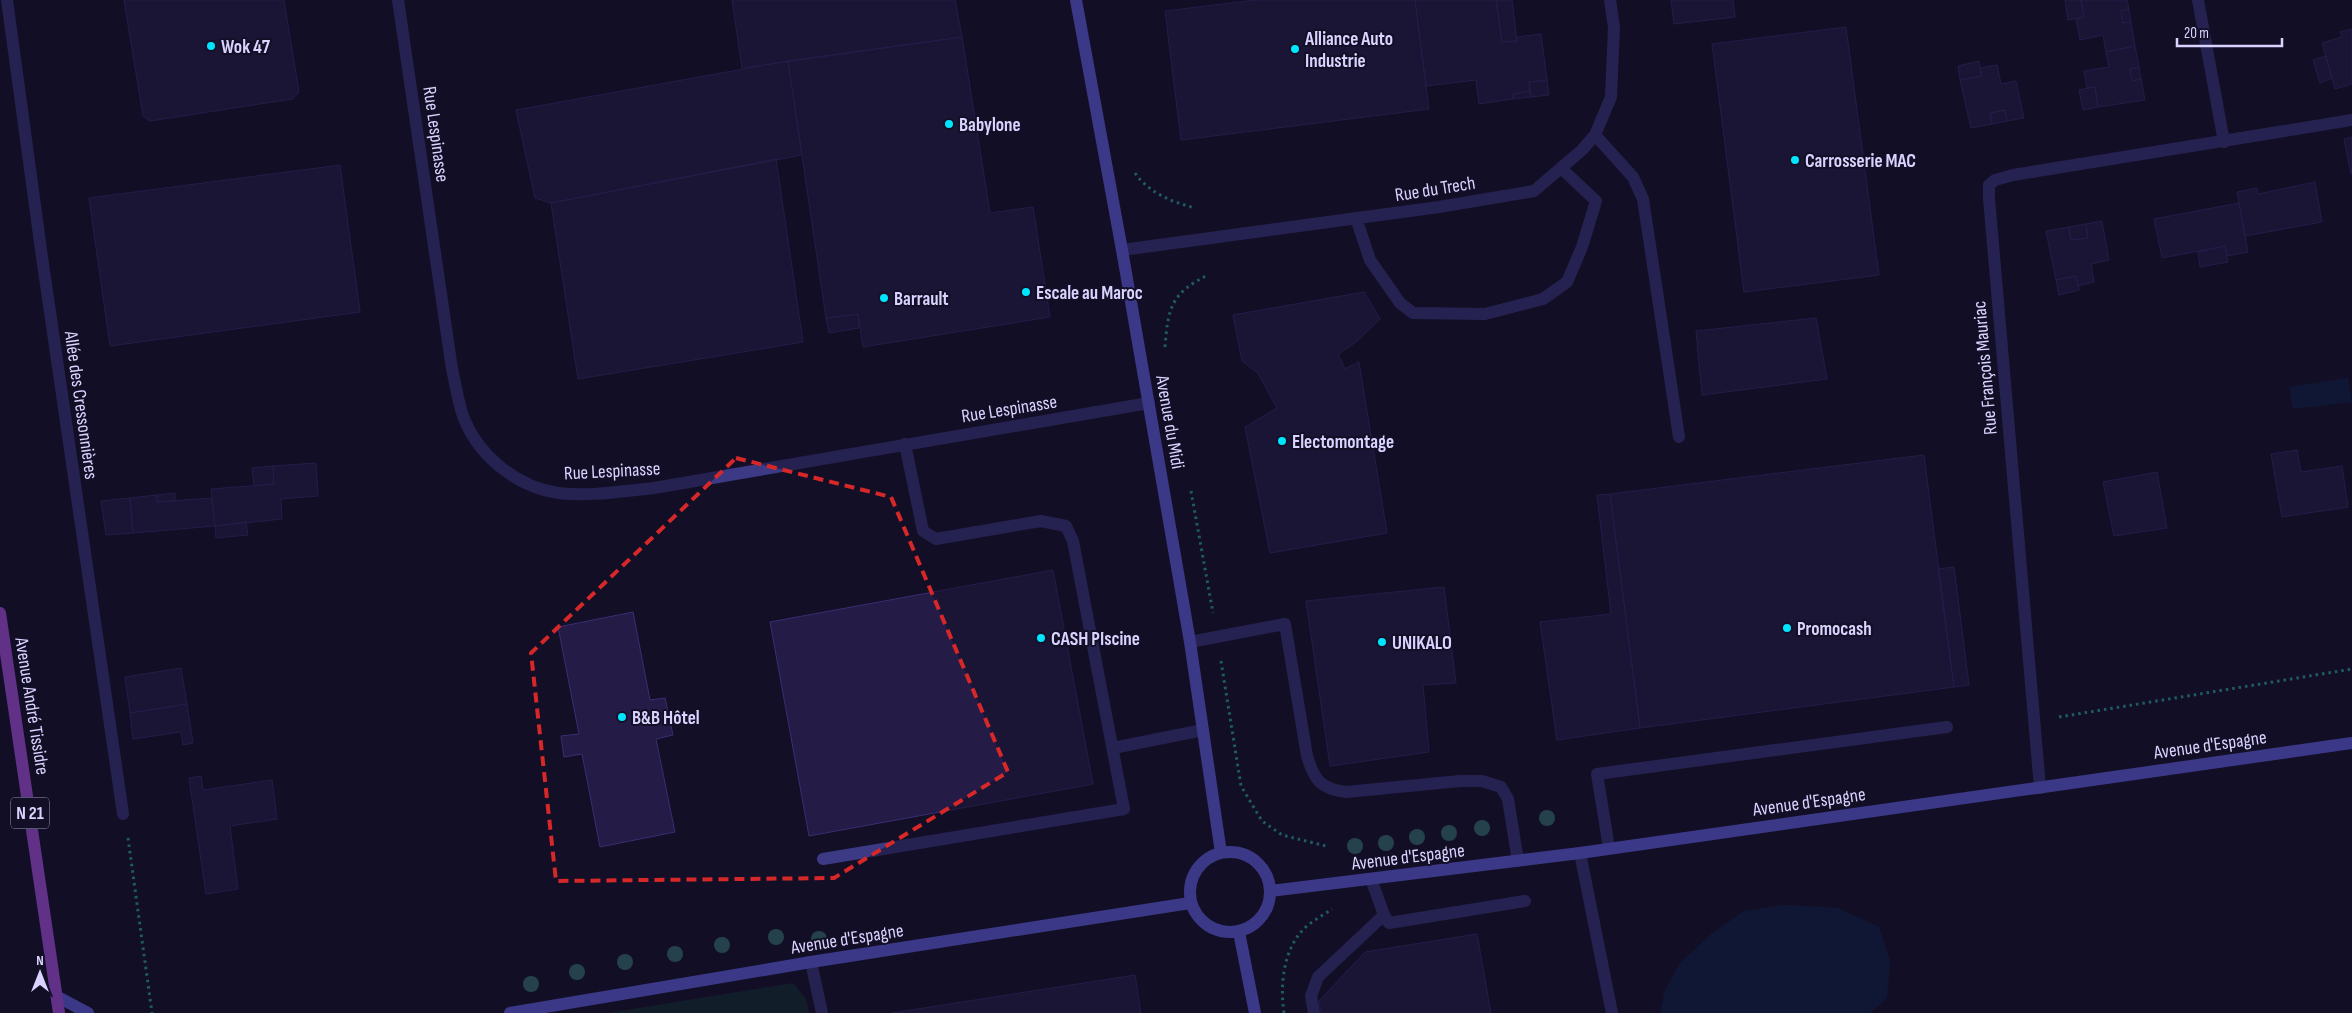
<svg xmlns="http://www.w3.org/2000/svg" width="2352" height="1013" font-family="'Sofia Sans Condensed',sans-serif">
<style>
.green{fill:#12302f}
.water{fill:#0c2248}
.building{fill:#241b47;stroke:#3b2d73}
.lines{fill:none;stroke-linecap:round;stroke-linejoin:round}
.path{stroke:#2fb8b0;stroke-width:3;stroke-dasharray:2.5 4;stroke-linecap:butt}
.lane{stroke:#3d3a85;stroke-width:12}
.street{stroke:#3d3a85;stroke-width:12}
.secondary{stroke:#6f6bff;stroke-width:12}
.primary{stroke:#c25bff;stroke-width:12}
.tree{fill:#3d827b}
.marked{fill:none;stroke:#d62828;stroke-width:4;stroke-dasharray:10 6;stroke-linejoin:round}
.poi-dot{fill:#00e5ff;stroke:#130f26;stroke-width:2}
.labels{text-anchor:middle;stroke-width:4;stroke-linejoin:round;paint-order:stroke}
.shield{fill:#130f26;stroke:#9e99be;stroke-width:1}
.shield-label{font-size:18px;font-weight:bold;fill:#d9d4ff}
.poi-label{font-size:19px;font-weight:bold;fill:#d9d4ff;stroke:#130f26;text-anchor:start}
.street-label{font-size:19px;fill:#d9d4ff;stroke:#130f26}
</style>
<rect width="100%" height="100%" fill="#130f26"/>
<path class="green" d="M 793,983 L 806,999 L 809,1013 L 608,1013 Z"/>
<path class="water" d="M 2348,378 L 2352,402 L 2293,409 L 2289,387 Z
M 1785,905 L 1838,908 L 1879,927 L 1890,960 L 1887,998 L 1870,1013 L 1660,1013 L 1665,990 L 1680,963 L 1711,934 L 1744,911 Z"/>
<path class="building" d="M 124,0 L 284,0 L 299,92 L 292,99 L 150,121 L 143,116 Z
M 732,0 L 955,0 L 962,37 L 742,68 Z
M 1256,0 L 1415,0 L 1429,109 L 1181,140 L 1165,11 Z
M 1415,0 L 1496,0 L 1502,42 L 1517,41 L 1517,37 L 1541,34 L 1547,80 L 1529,82 L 1530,91 L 1513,94 L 1513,99 L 1479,104 L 1476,80 L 1426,86 Z
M 1496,0 L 1512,0 L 1517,41 L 1502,42 Z
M 1671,0 L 1733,0 L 1735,17 L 1674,24 Z
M 2065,0 L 2081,0 L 2084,17 L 2068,20 Z
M 2081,0 L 2127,0 L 2129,9 L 2121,11 L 2123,23 L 2131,22 L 2135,46 L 2106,52 L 2103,35 L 2080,40 L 2076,19 L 2084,17 Z
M 2129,9 L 2131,22 L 2123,23 L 2121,11 Z
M 1846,27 L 1879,275 L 1744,292 L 1712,44 Z
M 2352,29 L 2352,84 L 2335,89 L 2322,43 L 2342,37 L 2340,32 Z
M 962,37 L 990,213 L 1033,207 L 1050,317 L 863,347 L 858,314 L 826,318 L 788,61 Z
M 2135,46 L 2139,67 L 2130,69 L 2132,81 L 2141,79 L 2145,100 L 2098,107 L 2095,87 L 2087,88 L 2084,71 L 2109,67 L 2106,52 Z
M 2326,56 L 2332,78 L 2320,83 L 2313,60 Z
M 788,61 L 802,155 L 551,203 L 535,198 L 516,110 Z
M 1979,61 L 1982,76 L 1960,80 L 1958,66 Z
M 1997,65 L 2001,84 L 2016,81 L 2024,118 L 2007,121 L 2005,110 L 1990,113 L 1992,124 L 1971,128 L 1960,80 L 1982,76 L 1980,68 Z
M 2139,67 L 2141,79 L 2132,81 L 2130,69 Z
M 1547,80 L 1549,95 L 1531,97 L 1529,82 Z
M 2095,87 L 2098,107 L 2083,110 L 2079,90 Z
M 1530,91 L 1531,97 L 1513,99 L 1513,94 Z
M 2005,110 L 2007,121 L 1992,124 L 1990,113 Z
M 2352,137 L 2352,174 L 2351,174 L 2344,139 Z
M 776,159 L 803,342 L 578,379 L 551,203 Z
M 340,165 L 360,312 L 110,346 L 89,198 Z
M 2315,182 L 2322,222 L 2245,236 L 2237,192 L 2257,188 L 2258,194 Z
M 2239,203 L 2248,252 L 2227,256 L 2225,246 L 2162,258 L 2154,219 Z
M 2102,221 L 2109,260 L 2091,264 L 2094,282 L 2078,286 L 2076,276 L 2056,280 L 2046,231 L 2069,227 L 2071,240 L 2088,238 L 2086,224 Z
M 2086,224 L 2088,238 L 2071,240 L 2069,227 Z
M 2225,246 L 2228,262 L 2200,267 L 2198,252 Z
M 2076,276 L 2079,290 L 2059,295 L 2056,280 Z
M 1364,292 L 1380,319 L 1356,342 L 1338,354 L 1345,369 L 1359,362 L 1387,533 L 1270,553 L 1245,427 L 1277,408 L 1258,373 L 1242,361 L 1233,315 Z
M 858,314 L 859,328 L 829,333 L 826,318 Z
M 1816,318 L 1827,379 L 1702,395 L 1696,331 Z
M 2297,450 L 2301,472 L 2342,466 L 2348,507 L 2282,517 L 2271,454 Z
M 1924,455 L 1954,687 L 1640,728 L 1610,494 Z
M 316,463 L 318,496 L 281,499 L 282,519 L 215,526 L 211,489 L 274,484 L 273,466 Z
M 273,466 L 274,484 L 254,486 L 252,468 Z
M 2157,472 L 2167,528 L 2114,536 L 2103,482 Z
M 175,493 L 175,501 L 157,502 L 157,495 Z
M 1610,494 L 1640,728 L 1557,740 L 1540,622 L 1611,614 L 1597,495 Z
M 157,495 L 157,502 L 212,498 L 215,526 L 133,533 L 130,498 Z
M 130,498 L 133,533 L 106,535 L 101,501 Z
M 246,522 L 248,535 L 216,538 L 215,526 Z
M 1954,567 L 1969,685 L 1954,687 L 1938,569 Z
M 1053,570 L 1093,784 L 809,836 L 770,622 Z
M 1444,587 L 1456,683 L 1423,685 L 1429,752 L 1330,766 L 1306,601 Z
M 633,612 L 650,700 L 665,698 L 673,735 L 656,739 L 675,832 L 600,847 L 582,754 L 564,757 L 561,736 L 579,734 L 558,627 Z
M 181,668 L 187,704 L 130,713 L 125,677 Z
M 187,704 L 193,743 L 183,745 L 181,732 L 133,739 L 130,713 Z
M 201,776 L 203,790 L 272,780 L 277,819 L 230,826 L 238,889 L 206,894 L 189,778 Z
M 1477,934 L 1491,1013 L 1321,1013 L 1319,1001 L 1365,952 Z
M 1135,975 L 1141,1013 L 892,1013 Z"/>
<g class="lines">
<path class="path" d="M 1135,173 C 1149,193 1172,202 1195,208
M 1165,347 C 1168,308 1171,293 1208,275
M 1191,491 L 1213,613
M 1221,661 L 1241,786 L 1262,821 L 1282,835 L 1326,846
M 2059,717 L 2352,669
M 128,838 L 152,1013
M 1284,1013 C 1280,986 1283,953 1301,932 C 1308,923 1322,916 1332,909"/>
<path class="lane" d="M 7,0 L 42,257 L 123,814
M 398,0 L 452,369 C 456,385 458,405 465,421 C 481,458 518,487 558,493 C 589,497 623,491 654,488 L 1149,403
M 1595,135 L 1633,177 L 1643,199 L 1679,437
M 1356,218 L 1370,260 L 1400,303 L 1413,313 L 1485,314 L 1543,299 L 1567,282 L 1582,247 L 1596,201 L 1562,169
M 1122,250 L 1439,207 L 1534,191 L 1582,150 L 1595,135 L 1611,97 L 1614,27 L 1610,0
M 1190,642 L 1285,624 L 1307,756 C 1314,779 1320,789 1346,792 L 1460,781 L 1482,781 L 1501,787 L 1508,799 L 1518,861
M 1113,748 L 1203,730
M 1609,848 L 1597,774 L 1947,727
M 823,859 L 1124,809 L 1073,541 L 1066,526 L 1041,521 L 936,539 L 923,531 L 905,444
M 1371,879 L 1384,915 L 1389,923 L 1525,901
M 811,962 L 822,1013
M 1314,1013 L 1311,996 L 1318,977 L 1384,915"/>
<path class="street" d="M 2198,0 L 2224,142
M 2040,788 L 1989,198 L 1989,185 L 1995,180 L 2013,175 L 2352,120
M 1580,853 L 1612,1013"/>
<path class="secondary" d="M 1076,0 L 1122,250 L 1190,642 L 1221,853
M1190 892a40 40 0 1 1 80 0a40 40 0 1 1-80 0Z
M 1270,891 L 1580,853 L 2352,743
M 1239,932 L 1255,1013
M 58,997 L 88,1013
M 510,1013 L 811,962 L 1190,903"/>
<path class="primary" d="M 0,613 L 59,1013"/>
</g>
<g class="tree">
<circle cx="1547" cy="818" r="8"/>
<circle cx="1482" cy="828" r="8"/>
<circle cx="1449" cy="833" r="8"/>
<circle cx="1417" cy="837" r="8"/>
<circle cx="1386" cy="843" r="8"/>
<circle cx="1355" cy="846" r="8"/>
<circle cx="776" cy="937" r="8"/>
<circle cx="819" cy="939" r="8"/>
<circle cx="722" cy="945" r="8"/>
<circle cx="675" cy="954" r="8"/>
<circle cx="625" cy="962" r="8"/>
<circle cx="577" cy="972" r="8"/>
<circle cx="531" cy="984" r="8"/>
</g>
<path d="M0 0H2352V1013H0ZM 736,458 L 891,497 L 1008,772 L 834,878 L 556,881 L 531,653 Z" fill="#130f26" fill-opacity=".55" fill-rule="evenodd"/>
<path class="marked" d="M 736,458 L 891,497 L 1008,772 L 834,878 L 556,881 L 531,653 Z"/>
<g class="poi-dot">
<circle cx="211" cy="46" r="5"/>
<circle cx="1295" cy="49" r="5"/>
<circle cx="949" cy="124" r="5"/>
<circle cx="1795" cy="160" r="5"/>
<circle cx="1026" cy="292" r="5"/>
<circle cx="884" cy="298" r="5"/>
<circle cx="1282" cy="441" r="5"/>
<circle cx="1787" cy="628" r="5"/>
<circle cx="1041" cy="638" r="5"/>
<circle cx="1382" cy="642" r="5"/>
<circle cx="622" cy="717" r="5"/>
</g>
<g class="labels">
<rect class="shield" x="11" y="797.5" width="38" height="31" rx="4"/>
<g class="shield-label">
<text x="30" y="819">N 21</text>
</g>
<g class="poi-label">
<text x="1305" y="45">Alliance Auto<tspan x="1305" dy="22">Industrie</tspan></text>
<text x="221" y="53">Wok 47</text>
<text x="959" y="131">Babylone</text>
<text x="1805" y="167">Carrosserie MAC</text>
<text x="1036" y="299">Escale au Maroc</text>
<text x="894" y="305">Barrault</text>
<text x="1292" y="448">Electomontage</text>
<text x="1797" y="635">Promocash</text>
<text x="1051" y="645">CASH PIscine</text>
<text x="1392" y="649">UNIKALO</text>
<text x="632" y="724">B&amp;B Hôtel</text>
</g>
<g class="street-label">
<text transform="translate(437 134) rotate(82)" y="7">Rue Lespinasse</text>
<text transform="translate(1435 188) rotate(-9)" y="7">Rue du Trech</text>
<text transform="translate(1984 368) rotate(-95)" y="7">Rue François Mauriac</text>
<text transform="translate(82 405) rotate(82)" y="7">Allée des Cressonnières</text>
<text transform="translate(1009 408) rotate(-9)" y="7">Rue Lespinasse</text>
<text transform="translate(1171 422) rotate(80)" y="7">Avenue du Midi</text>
<text transform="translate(612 470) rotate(-3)" y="7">Rue Lespinasse</text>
<text transform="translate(33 706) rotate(81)" y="7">Avenue André Tissidre</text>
<text transform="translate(2210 744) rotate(-8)" y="7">Avenue d'Espagne</text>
<text transform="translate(1809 801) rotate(-8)" y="7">Avenue d'Espagne</text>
<text transform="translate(1408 856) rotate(-7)" y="7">Avenue d'Espagne</text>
<text transform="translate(847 938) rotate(-9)" y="7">Avenue d'Espagne</text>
</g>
</g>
<g transform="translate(40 973)" stroke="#130f26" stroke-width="4" paint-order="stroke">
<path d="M0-4L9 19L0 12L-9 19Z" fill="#d9d4ff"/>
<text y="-8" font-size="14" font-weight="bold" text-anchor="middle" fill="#d9d4ff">N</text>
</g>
<path d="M2177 38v8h105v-8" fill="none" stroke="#d9d4ff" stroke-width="2.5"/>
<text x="2184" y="38" font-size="15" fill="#d9d4ff" stroke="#130f26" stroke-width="4" paint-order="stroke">20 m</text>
</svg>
